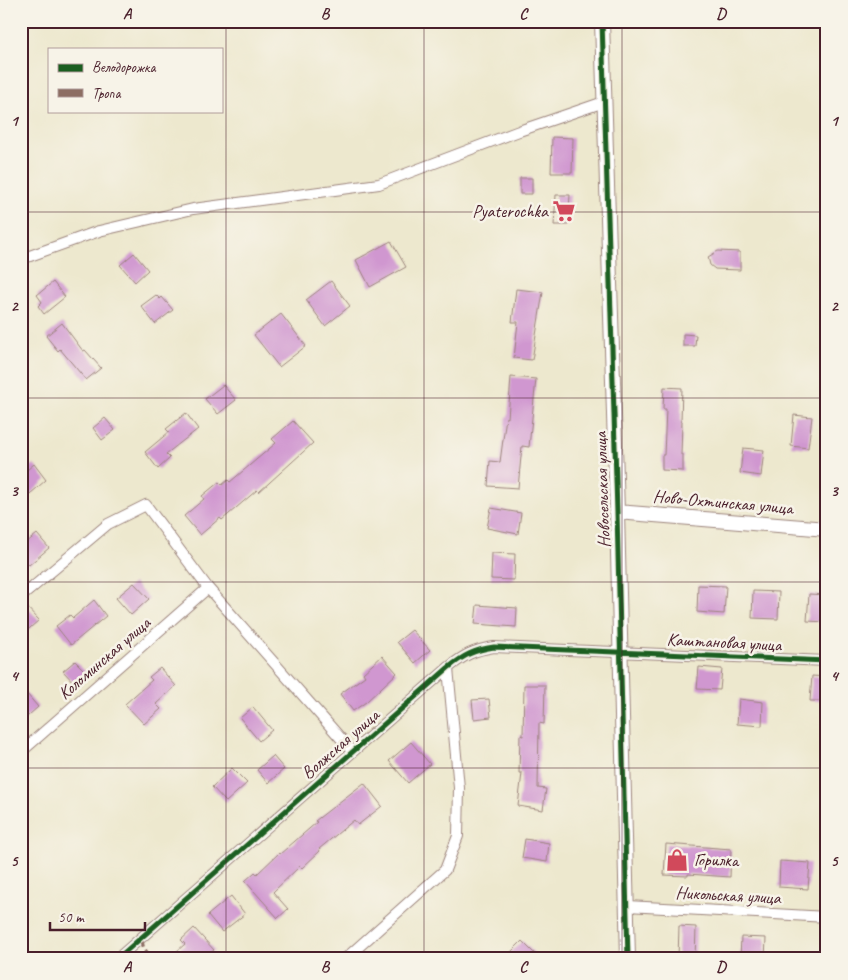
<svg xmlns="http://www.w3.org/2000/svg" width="848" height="980" font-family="Caveat,sans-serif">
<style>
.building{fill:#d097d0}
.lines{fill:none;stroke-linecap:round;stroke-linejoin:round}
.minor-casing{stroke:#9c847c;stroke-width:12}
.tertiary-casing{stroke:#9c847c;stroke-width:16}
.minor{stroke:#fff;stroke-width:10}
.tertiary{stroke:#fff;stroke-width:14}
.quiet{stroke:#8d6e63;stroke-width:4;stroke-dasharray:8 4;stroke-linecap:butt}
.cycleway-casing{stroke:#f7f3e8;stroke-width:8}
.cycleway{stroke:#1b5e20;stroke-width:5}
.grid{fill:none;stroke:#4a1f2b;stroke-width:1;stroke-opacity:0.55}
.labels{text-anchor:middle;stroke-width:5;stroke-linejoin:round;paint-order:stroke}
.poi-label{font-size:18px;fill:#4a1f2b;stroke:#f7f3e8;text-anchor:end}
.street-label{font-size:18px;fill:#4a1f2b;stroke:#f7f3e8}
.neatline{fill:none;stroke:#4a1f2b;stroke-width:2}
.grid-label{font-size:16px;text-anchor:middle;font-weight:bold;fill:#4a1f2b}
</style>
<rect width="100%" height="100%" fill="#f7f3e8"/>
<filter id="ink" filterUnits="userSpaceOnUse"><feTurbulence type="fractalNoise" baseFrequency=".02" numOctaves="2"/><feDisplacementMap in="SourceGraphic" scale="10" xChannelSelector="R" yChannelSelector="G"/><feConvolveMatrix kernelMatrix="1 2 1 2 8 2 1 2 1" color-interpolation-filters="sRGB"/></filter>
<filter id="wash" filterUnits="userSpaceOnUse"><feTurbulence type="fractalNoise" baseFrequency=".0096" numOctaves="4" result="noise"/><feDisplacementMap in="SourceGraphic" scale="20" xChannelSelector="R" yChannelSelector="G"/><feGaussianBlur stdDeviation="1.12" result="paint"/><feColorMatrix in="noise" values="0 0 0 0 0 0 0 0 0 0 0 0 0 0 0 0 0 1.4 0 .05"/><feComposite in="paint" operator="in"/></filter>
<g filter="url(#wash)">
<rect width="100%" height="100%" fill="#ede8ce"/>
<g id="blocks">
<path class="building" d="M 552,137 L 573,138 L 572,173 L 551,173 Z
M 520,178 L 532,178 L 532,194 L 520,194 Z
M 556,195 L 570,195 L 568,225 L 554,225 Z
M 391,241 L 406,267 L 370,287 L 356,260 Z
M 718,251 L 740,252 L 740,270 L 715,269 L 710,265 L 708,257 Z
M 134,253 L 148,270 L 135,282 L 120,265 Z
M 331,281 L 350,306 L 325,326 L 306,300 Z
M 53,282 L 65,297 L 44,314 L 38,306 L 42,302 L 37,295 Z
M 516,289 L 543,292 L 532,360 L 514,358 L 518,322 L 512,322 Z
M 156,295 L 160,299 L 162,297 L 173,310 L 155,324 L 141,306 Z
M 281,314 L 306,346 L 279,367 L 254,335 Z
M 62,323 L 83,351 L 85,350 L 101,368 L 86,380 L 60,349 L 58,351 L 46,336 Z
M 683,334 L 696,335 L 695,346 L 683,346 Z
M 511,377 L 536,379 L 529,447 L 522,446 L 518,488 L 488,486 L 490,461 L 500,462 L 506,417 L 508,418 Z
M 223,385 L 236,400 L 218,414 L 205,399 Z
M 664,387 L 682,388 L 681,421 L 682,421 L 681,455 L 683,455 L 683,471 L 662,470 L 662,455 L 664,455 L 666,409 L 663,409 Z
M 186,413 L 198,429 L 166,454 L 170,458 L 158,469 L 145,452 L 169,432 L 166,429 Z
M 794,415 L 812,417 L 808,448 L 791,446 Z
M 105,418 L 115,430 L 102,440 L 93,428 Z
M 293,421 L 313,443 L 259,492 L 257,490 L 222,520 L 220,518 L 200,535 L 184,516 L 204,499 L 202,496 L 219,482 L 222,485 L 228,480 L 230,482 L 276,443 L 272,439 Z
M 743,448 L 764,450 L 761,476 L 740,473 Z
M 34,464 L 46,480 L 30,494 L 21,483 L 21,475 Z
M 491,508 L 521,513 L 518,534 L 487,528 Z
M 37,534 L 49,548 L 29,565 L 21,556 L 21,547 Z
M 492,553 L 515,554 L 514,580 L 491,579 Z
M 134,583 L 149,599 L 131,615 L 116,598 Z
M 698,585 L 726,586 L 724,614 L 697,612 Z
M 753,591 L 779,592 L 778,619 L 752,618 Z
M 809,594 L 827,595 L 827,622 L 807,621 Z
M 94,600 L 106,616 L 71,645 L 56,626 L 70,615 L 73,618 Z
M 23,603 L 39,620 L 21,636 L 21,604 Z
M 477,605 L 517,608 L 516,627 L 475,624 Z
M 412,630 L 430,650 L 415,663 L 397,642 Z
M 382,656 L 397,673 L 366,702 L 353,711 L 340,694 L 365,676 L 363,673 Z
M 75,661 L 89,675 L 77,686 L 63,671 Z
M 699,667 L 722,669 L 720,690 L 697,689 Z
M 160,668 L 176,686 L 156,704 L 161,709 L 144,724 L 125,704 L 152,680 L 149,677 Z
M 812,676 L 827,677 L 827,701 L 810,701 Z
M 524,685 L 545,685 L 544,724 L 539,723 L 538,788 L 546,789 L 543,810 L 518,806 L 522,773 L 519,773 L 520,735 L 523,736 Z
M 21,687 L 38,707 L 21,722 Z
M 489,699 L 491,717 L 474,719 L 472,700 Z
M 739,699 L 763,702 L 762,726 L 737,724 Z
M 253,707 L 272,730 L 259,741 L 240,718 Z
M 411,742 L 430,764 L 408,783 L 389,761 Z
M 273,756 L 284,769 L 268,783 L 257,770 Z
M 232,768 L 247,783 L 226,802 L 212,787 Z
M 364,783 L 382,806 L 358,825 L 354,820 L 319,849 L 320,851 L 302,868 L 300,866 L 273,892 L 288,909 L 278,918 L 245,881 L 255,872 L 257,874 L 279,853 L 280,854 L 317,822 L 315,821 Z
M 525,839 L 549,843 L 547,862 L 522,858 Z
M 666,844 L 731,849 L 730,877 L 688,874 L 688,876 L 664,875 Z
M 780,861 L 810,863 L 808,889 L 779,887 Z
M 231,896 L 245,914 L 222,932 L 208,915 Z
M 679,926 L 696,927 L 695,959 L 678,959 Z
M 194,928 L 214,950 L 203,959 L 182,959 L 176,952 L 185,944 L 181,940 Z
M 741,937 L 766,938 L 765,959 L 740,959 Z
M 522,941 L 540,959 L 504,959 Z"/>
</g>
</g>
<g filter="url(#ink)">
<use href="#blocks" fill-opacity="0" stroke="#9c847c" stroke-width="1"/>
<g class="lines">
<defs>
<path id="minor" d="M 21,257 L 27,257 L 99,231 L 193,209 L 379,184 L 519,131 L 604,102
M 21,597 L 108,524 L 146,505 L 208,588 L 352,751
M 21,752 L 208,588
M 627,906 L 827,917
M 117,959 L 448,668 C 464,655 474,650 494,647 L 827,661
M 345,959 L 445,870 L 458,836 L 459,788 L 448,668"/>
<path id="tertiary" d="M 602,21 L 617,512 L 628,959
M 617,512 L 827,529"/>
</defs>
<use href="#minor" class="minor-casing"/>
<use href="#tertiary" class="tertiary-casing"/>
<use href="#minor" class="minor"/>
<use href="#tertiary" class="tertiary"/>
<path class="quiet" d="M 141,939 L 143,947 L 151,959"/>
<defs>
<path id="cycleway" d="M 602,21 L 617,512 L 628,959
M 117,959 L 448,668 C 464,655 474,650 494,647 L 827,661"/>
</defs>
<use href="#cycleway" class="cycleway-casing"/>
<use href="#cycleway" class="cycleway"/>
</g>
</g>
<path class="grid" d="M 226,21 L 226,959M 424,21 L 424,959M 622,21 L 622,959M 21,212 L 827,212M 21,398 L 827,398M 21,582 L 827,582M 21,768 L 827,768"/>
<defs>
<symbol id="supermarket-bare" viewBox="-9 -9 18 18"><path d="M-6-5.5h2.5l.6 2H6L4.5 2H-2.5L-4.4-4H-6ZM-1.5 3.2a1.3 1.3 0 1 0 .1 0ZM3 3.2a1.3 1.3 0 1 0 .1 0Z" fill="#d1495b" stroke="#f7f3e8" stroke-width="2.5" paint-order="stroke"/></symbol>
<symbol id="shop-bare" viewBox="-9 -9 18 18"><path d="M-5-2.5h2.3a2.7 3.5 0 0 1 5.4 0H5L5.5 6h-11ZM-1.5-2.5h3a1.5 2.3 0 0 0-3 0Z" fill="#d1495b" stroke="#f7f3e8" stroke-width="2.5" paint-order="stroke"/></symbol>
</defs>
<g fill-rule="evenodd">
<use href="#supermarket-bare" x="548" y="195" width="32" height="32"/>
<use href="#shop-bare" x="661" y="844" width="32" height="32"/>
</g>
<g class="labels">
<g class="poi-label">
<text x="548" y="217">Pyaterochka</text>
<text x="694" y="866" text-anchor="start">Горилка</text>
</g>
<g class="street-label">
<text transform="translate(602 490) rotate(-92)" y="6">Новосельская улица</text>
<text transform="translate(723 502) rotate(5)" y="6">Ново-Охтинская улица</text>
<text transform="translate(724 642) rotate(3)" y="6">Каштановая улица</text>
<text transform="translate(104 658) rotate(-41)" y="6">Коломинская улица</text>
<text transform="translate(340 744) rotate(-41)" y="6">Волжская улица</text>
<text transform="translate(728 895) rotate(3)" y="6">Никольская улица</text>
</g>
</g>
<rect width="848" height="980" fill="none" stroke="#f7f3e8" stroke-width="55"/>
<rect x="48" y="48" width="175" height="65" fill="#f7f3e8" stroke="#b29e9c"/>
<rect x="58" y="64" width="25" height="8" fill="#1b5e20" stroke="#b29e9c"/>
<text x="92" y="72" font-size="15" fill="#4a1f2b">Велодорожка</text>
<rect x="58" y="89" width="25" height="8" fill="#8d6e63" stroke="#b29e9c"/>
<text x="92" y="98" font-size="15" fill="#4a1f2b">Тропа</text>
<path d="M50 922v8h95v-8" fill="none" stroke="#4a1f2b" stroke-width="2.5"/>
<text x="58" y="922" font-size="15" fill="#4a1f2b" stroke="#f7f3e8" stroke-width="4" paint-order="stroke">50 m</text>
<rect x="28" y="28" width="792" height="924" class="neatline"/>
<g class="grid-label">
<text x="127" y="19">A</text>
<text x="325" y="19">B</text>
<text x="523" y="19">C</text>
<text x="721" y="19">D</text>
<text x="14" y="126">1</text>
<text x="834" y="126">1</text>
<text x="14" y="311">2</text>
<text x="834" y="311">2</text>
<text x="14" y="496">3</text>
<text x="834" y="496">3</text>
<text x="14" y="681">4</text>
<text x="834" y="681">4</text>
<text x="14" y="866">5</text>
<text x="834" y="866">5</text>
<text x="127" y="972">A</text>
<text x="325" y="972">B</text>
<text x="523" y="972">C</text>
<text x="721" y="972">D</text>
</g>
</svg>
